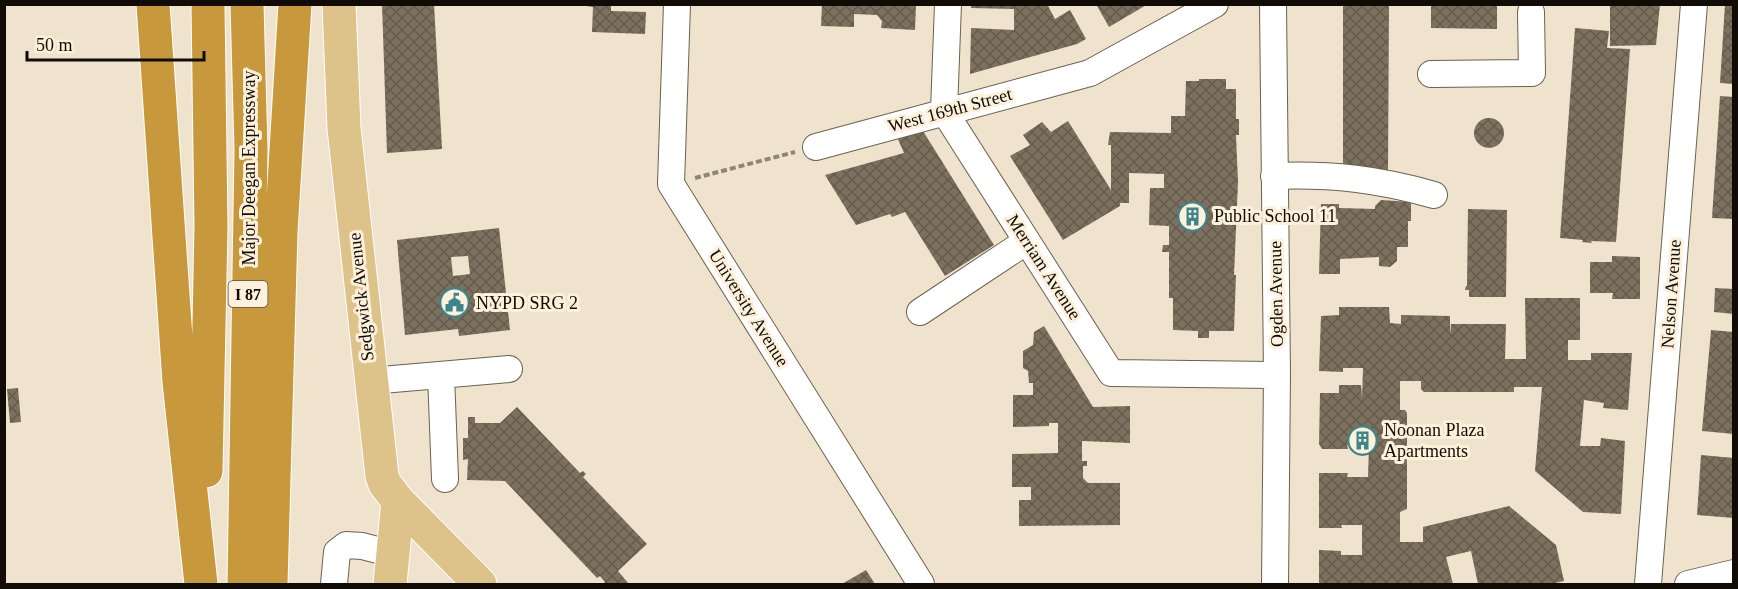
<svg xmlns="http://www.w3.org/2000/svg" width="1738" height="589" font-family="Georgia,serif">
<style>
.building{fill:url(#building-cross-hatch);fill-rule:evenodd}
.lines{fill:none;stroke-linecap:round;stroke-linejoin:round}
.minor-casing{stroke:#6b614e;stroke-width:28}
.major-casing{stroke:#fff;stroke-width:35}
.highway-casing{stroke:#fff;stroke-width:35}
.path{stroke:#8e8577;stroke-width:4;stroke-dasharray:6 3;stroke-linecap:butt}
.minor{stroke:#fff;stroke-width:26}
.major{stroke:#ddc28a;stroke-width:33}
.highway{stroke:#c7993c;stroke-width:33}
.labels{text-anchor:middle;stroke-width:6;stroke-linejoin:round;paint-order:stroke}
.shield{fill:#fdf1db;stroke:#575145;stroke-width:1.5}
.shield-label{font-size:16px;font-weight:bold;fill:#100c05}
.street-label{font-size:18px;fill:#100c05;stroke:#fdf1db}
.poi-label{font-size:18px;fill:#100c05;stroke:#fdf1db;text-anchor:start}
</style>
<defs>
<pattern id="building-cross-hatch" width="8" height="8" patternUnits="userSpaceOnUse" patternTransform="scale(1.5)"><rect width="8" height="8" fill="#7c715e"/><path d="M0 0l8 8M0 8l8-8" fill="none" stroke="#645b4c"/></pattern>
</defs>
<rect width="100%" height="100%" fill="#efe3ce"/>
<path class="building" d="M 382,4 L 434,4 L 442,149 L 387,153 Z
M 586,4 L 611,4 L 611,11 L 646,12 L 645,34 L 592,32 L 593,7 L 586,6 Z
M 822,4 L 916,4 L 915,30 L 881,28 L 882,21 L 877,15 L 854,14 L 854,27 L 821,26 Z
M 971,4 L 1047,4 L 1055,19 L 1070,10 L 1086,39 L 1077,44 L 970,74 L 971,28 L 1014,30 L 1014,9 L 971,8 Z
M 1096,4 L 1148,4 L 1109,27 Z
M 1343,4 L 1389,4 L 1388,170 L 1343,169 Z
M 1431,4 L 1497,4 L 1497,29 L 1431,28 Z
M 1610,4 L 1660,4 L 1656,45 L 1610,46 Z
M 1725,4 L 1734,4 L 1734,84 L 1720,83 Z
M 1575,28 L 1609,31 L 1607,48 L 1630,49 L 1616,242 L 1591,241 L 1592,243 L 1582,242 L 1583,240 L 1560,238 Z
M 1199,79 L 1226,79 L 1226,89 L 1236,89 L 1236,119 L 1239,119 L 1239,135 L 1236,135 L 1238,182 L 1234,275 L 1236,275 L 1234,331 L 1209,331 L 1209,338 L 1198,338 L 1198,331 L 1173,330 L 1173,298 L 1169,298 L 1169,252 L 1162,252 L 1163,245 L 1169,245 L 1169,226 L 1149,225 L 1150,188 L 1164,188 L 1164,174 L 1129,173 L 1129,203 L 1120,203 L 1120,206 L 1063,240 L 1010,156 L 1030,145 L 1023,135 L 1042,122 L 1051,132 L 1068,121 L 1111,190 L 1111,145 L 1108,145 L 1110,132 L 1171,133 L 1171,116 L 1185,116 L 1186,81 L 1199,81 Z
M 1720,96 L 1734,97 L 1734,219 L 1712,218 Z
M1474 133a15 15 0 1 1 30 0a15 15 0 1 1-30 0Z
M 923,131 L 994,245 L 945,276 L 905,212 L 892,217 L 890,214 L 856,225 L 825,175 L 904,153 L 897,137 Z
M 1381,200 L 1411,202 L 1411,221 L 1408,221 L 1408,247 L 1397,247 L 1397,261 L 1390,267 L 1379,266 L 1379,257 L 1340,259 L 1340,274 L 1319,274 L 1321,204 L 1339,204 L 1339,208 L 1375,209 L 1375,206 Z
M 1468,209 L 1507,210 L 1506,297 L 1469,297 L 1469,290 L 1465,290 L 1466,286 L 1467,286 Z
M 499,228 L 510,330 L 459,336 L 458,329 L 405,335 L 397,240 ZM 468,256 L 470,274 L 453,276 L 451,257 Z
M 1612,256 L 1640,257 L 1640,299 L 1612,299 L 1613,293 L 1590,293 L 1590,262 L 1612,262 Z
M 1715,288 L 1734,289 L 1734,314 L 1714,312 Z
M 1525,298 L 1580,298 L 1580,340 L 1568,340 L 1568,360 L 1591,360 L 1591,353 L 1632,353 L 1628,410 L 1603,408 L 1604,403 L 1584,400 L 1580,446 L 1600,446 L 1601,438 L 1625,441 L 1621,514 L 1583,512 L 1535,471 L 1542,387 L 1514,387 L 1514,392 L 1424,392 L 1421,389 L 1421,381 L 1400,381 L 1400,410 L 1405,410 L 1407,413 L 1407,509 L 1400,512 L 1400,542 L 1423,542 L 1423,527 L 1509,506 L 1556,545 L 1564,581 L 1551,584 L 1478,584 L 1471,551 L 1446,557 L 1453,584 L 1319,584 L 1319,550 L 1341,551 L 1341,555 L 1362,555 L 1362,525 L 1341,525 L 1342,528 L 1319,528 L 1319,473 L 1348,473 L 1347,477 L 1368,477 L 1369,445 L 1347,445 L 1348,449 L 1322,449 L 1319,444 L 1320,393 L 1339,393 L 1339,385 L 1361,385 L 1362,397 L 1363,368 L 1343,368 L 1343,372 L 1319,371 L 1321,316 L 1339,315 L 1339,307 L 1389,307 L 1390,323 L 1401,324 L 1401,315 L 1450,316 L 1450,335 L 1451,324 L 1506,324 L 1505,359 L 1526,359 Z
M 1044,326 L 1093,407 L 1130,406 L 1130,443 L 1082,441 L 1082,461 L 1087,461 L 1087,466 L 1083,466 L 1083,478 L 1088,483 L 1120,483 L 1120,525 L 1019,526 L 1019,500 L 1031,500 L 1031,487 L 1012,487 L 1012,454 L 1058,453 L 1058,423 L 1049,423 L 1049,426 L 1013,427 L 1013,395 L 1033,395 L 1033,383 L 1029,383 L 1028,371 L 1023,368 L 1023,351 L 1033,345 L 1034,332 Z
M 1711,330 L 1734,332 L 1734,434 L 1702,431 Z
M 18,388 L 21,422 L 10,423 L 7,389 Z
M 517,407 L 580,473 L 583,471 L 586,474 L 583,477 L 647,544 L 618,571 L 629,584 L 603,584 L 610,577 L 605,582 L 600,576 L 597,578 L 505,481 L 467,480 L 468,459 L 463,460 L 463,438 L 468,438 L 468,417 L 475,417 L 475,423 L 500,423 Z
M 1701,455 L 1734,458 L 1734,518 L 1697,515 Z
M 866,570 L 875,584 L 842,584 Z"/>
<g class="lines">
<defs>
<path id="minor" d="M 677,4 L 671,184 L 921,584
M 948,4 L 944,111 L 1111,373 L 1277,375
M 1273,4 L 1277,375 L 1275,584
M 1431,74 L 1532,73 L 1531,12
M 816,147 L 1090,73 L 1215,4
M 1274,176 C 1333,174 1378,179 1434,195
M 920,312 L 1027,241
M 441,375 L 445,479
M 370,381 L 509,369
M 334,584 L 337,552 L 346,545 L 362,546 L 393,554
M 1648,584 L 1694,4
M 1688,584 L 1734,573"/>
<path id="major" d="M 339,4 L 344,128 L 382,476 L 385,484 L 398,501 L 480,584
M 390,584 L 398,501"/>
<path id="highway" d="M 153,4 L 179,382 L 201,584
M 206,471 L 211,227 L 208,4
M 244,584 L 251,149 L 247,4
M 271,584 L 281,232 L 295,4"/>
</defs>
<use href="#minor" class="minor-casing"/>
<use href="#major" class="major-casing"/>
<use href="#highway" class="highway-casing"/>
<path class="path" d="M 695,178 L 795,152"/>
<use href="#minor" class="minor"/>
<use href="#major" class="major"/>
<use href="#highway" class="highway"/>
</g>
<defs>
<symbol id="building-ring" viewBox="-11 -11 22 22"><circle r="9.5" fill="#fdf1db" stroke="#3e868b" stroke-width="1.5"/><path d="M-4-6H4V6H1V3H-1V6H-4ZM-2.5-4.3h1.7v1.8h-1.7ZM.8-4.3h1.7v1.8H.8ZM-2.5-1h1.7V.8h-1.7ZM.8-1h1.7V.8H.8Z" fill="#3e868b"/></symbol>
<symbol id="civic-ring" viewBox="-11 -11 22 22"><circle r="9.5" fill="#fdf1db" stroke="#3e868b" stroke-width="1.5"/><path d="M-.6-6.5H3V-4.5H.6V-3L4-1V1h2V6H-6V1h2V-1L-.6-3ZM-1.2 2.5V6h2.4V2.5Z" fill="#3e868b"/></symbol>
</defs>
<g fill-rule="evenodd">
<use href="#building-ring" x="1176" y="200" width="33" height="33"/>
<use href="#civic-ring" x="438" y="286" width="33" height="33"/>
<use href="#building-ring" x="1346" y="424" width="33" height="33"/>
</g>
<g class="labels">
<rect class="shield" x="228.5" y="281" width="39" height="26" rx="4.5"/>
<g class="shield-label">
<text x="248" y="300">I 87</text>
</g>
<g class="street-label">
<text transform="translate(950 110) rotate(-15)" y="6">West 169th Street</text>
<text transform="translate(249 168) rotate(-90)" y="6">Major Deegan Expressway</text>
<text transform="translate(1044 267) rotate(57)" y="6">Merriam Avenue</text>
<text transform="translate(1276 294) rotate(-91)" y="6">Ogden Avenue</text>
<text transform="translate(1671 294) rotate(-86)" y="6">Nelson Avenue</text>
<text transform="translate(361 297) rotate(-96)" y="6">Sedgwick Avenue</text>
<text transform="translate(749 308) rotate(58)" y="6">University Avenue</text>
</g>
<g class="poi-label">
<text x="1214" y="222">Public School 11</text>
<text x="476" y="309">NYPD SRG 2</text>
<text x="1384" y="436">Noonan Plaza<tspan x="1384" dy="21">Apartments</tspan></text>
</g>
</g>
<rect width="1738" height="589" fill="none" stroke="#100c05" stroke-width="12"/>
<path d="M27 51v9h177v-9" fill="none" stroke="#100c05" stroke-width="3"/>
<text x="36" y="51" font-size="18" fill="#100c05" stroke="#fdf1db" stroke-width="4.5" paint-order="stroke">50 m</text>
</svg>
